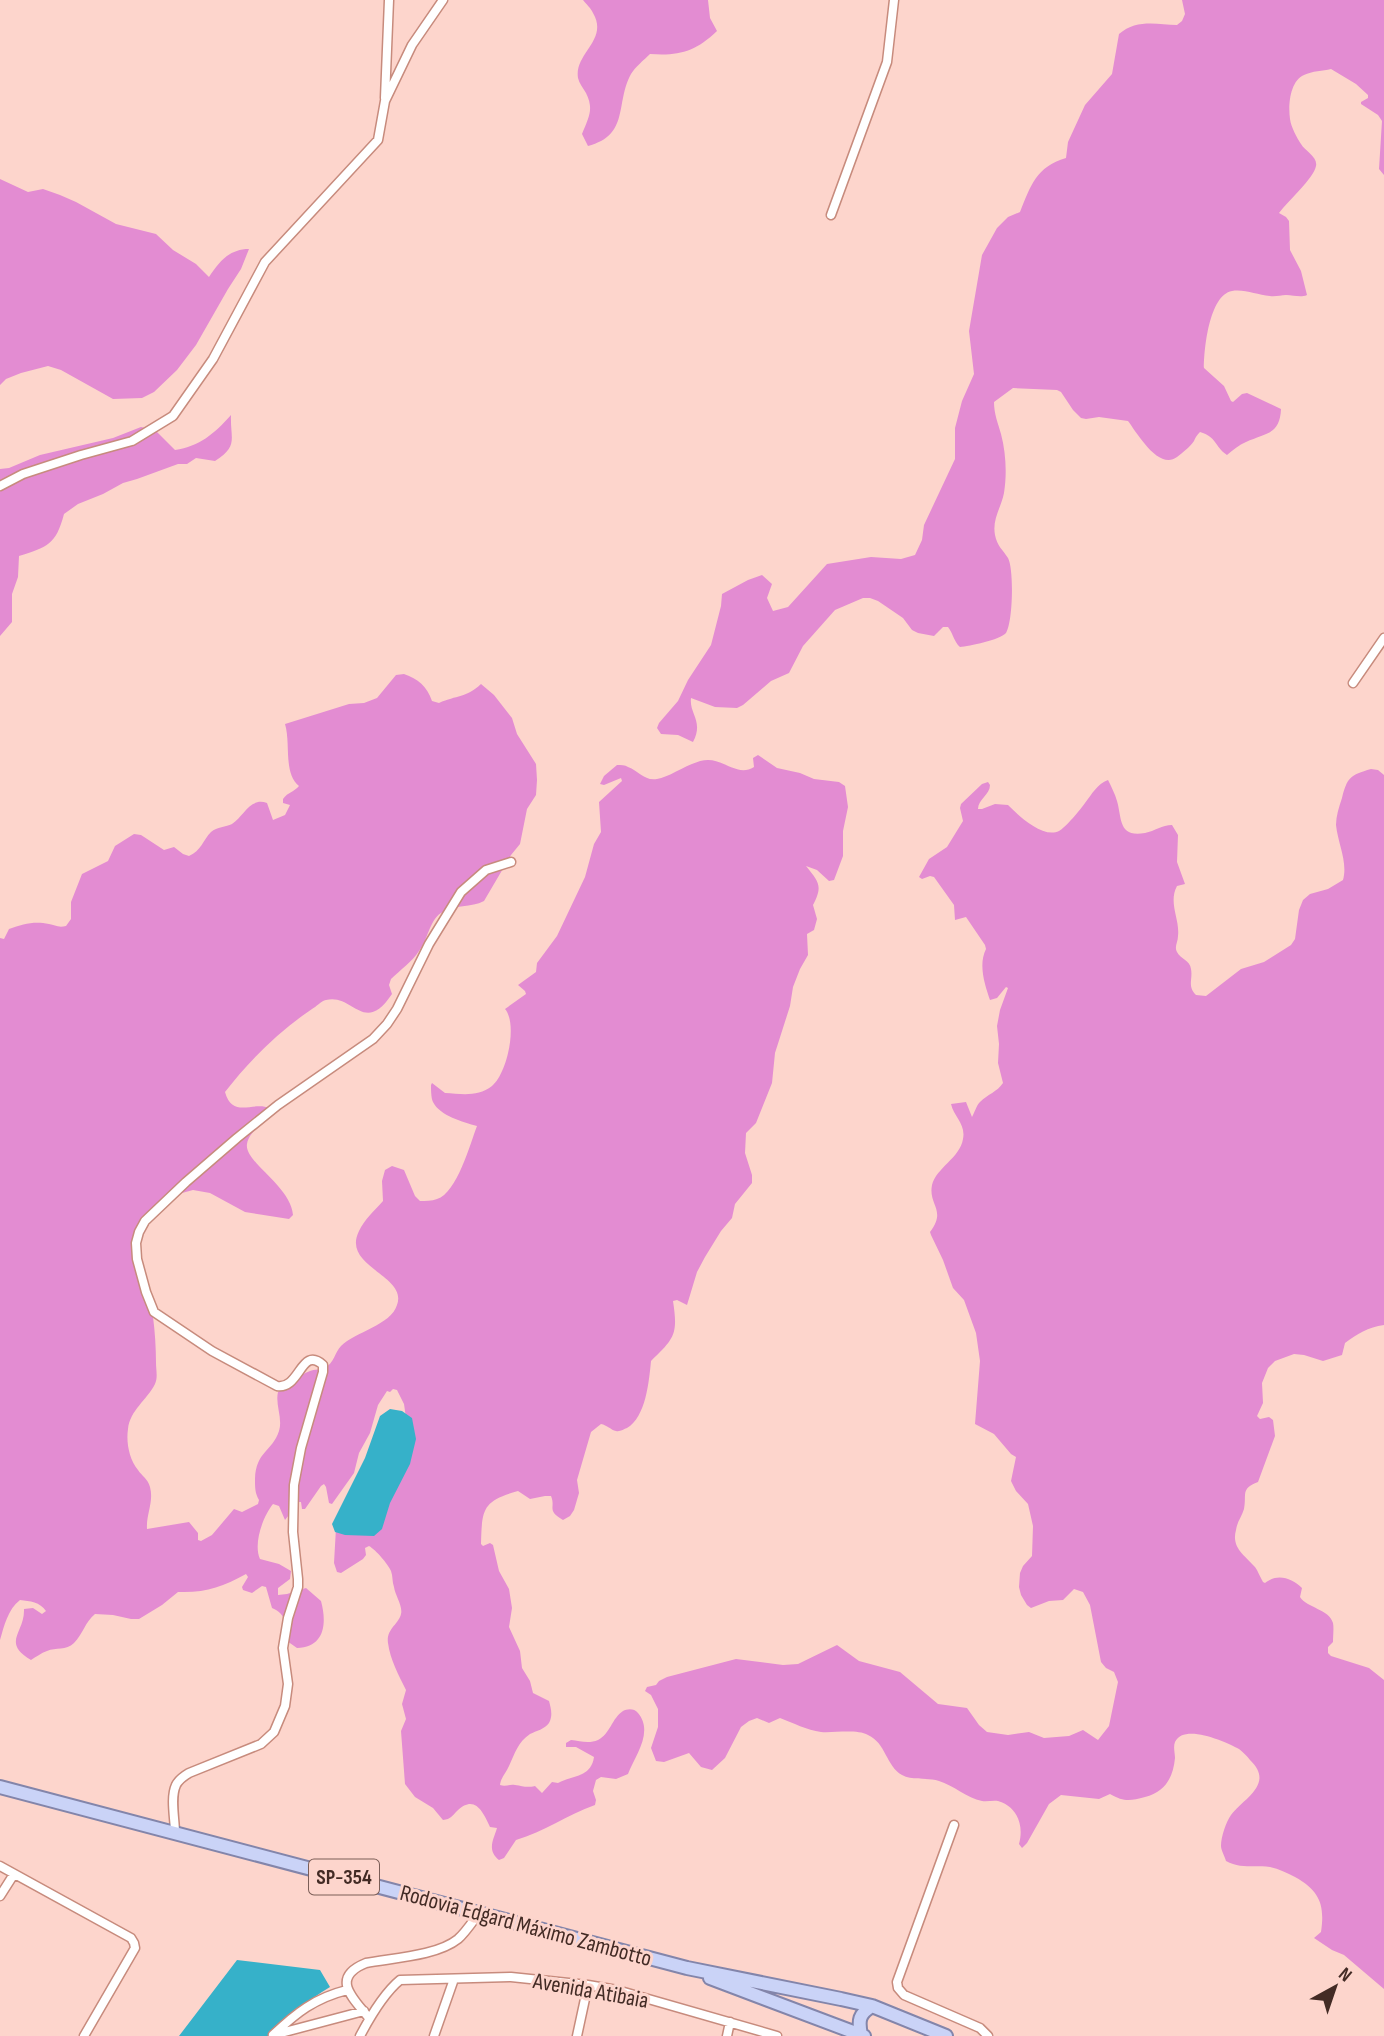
<svg xmlns="http://www.w3.org/2000/svg" width="1384" height="2036" font-family="'Sofia Sans Condensed',sans-serif">
<style>
.forest{fill:#e38cd2}
.water{fill:#36b1c9}
.lines{fill:none;stroke-linecap:round;stroke-linejoin:round}
.street-casing{stroke:#c78b7d;stroke-width:11}
.primary-casing{stroke:#8385aa;stroke-width:16}
.street{stroke:#fff;stroke-width:8}
.primary{stroke:#cad3f7;stroke-width:12}
.labels{text-anchor:middle;stroke-width:6;stroke-linejoin:round;paint-order:stroke}
.shield{fill:#fdd5cc;stroke:#7b5e57;stroke-width:2}
.shield-label{font-size:21px;font-weight:bold;fill:#432b25}
.street-label{font-size:23px;fill:#432b25;stroke:#fdd5cc}
</style>
<rect width="100%" height="100%" fill="#fdd5cc"/>
<path class="forest" d="M 583,0 L 708,0 L 710,18 L 717,31 C 695,52 679,56 650,54 C 644,60 635,67 631,74 C 615,103 630,135 588,146 L 582,134 C 589,117 594,109 586,93 C 583,88 579,83 578,78 C 574,53 609,40 593,13 C 591,8 586,4 583,0 Z
M 1182,0 L 1384,0 L 1384,175 L 1379,169 L 1382,121 L 1378,115 L 1361,104 L 1361,102 L 1368,98 L 1368,95 L 1356,84 L 1331,69 C 1323,71 1312,71 1304,75 C 1290,81 1288,105 1290,119 C 1291,127 1297,138 1301,144 C 1305,151 1318,157 1316,166 C 1314,178 1288,201 1279,213 L 1286,217 L 1289,221 L 1290,250 L 1301,271 L 1307,295 C 1300,298 1294,295 1286,295 C 1281,295 1275,297 1270,296 C 1257,295 1245,289 1232,291 C 1209,295 1204,350 1204,368 L 1224,386 L 1231,401 L 1233,402 L 1242,394 L 1247,393 L 1281,409 C 1280,435 1265,433 1246,442 C 1239,445 1233,450 1227,455 C 1214,446 1217,437 1200,432 C 1197,435 1195,438 1194,441 C 1190,447 1182,453 1177,457 C 1159,471 1137,433 1128,421 L 1099,417 L 1086,419 L 1081,418 L 1073,410 L 1061,392 L 1057,390 L 1013,388 L 994,402 C 994,414 998,423 1001,434 C 1006,453 1007,474 1004,493 C 1001,508 992,519 995,535 C 997,546 1003,550 1008,558 C 1014,569 1013,622 1006,633 C 1000,640 969,646 960,647 C 954,642 953,633 948,627 L 943,627 L 934,636 L 918,633 L 912,630 L 903,618 L 878,601 L 870,598 L 863,598 L 835,610 L 803,646 L 789,673 L 771,681 L 743,705 L 737,708 L 715,707 L 691,698 C 689,714 704,721 693,742 L 678,735 L 661,734 L 657,728 L 659,723 L 678,701 L 688,680 L 711,645 L 721,606 L 722,594 L 748,580 L 762,575 L 772,584 L 767,598 L 773,611 L 788,607 L 827,564 L 871,557 L 901,559 L 915,555 L 922,540 L 924,525 L 955,459 L 955,428 L 962,401 L 974,374 L 969,331 L 982,255 L 997,228 L 1008,217 L 1020,212 C 1031,185 1036,167 1066,158 L 1068,142 L 1085,105 L 1112,74 L 1119,34 C 1136,19 1156,24 1177,25 L 1182,21 L 1185,14 Z
M 0,179 L 28,192 L 43,189 L 60,195 L 76,202 L 116,224 L 156,234 L 173,250 L 196,264 L 209,277 C 219,262 229,249 249,249 L 241,269 L 228,289 L 196,345 L 177,370 L 154,392 L 142,398 L 113,399 L 61,370 L 48,366 L 21,373 L 6,379 L 0,385 Z
M 231,415 C 230,439 239,446 215,461 L 196,458 L 187,464 L 178,464 L 137,479 L 123,483 L 103,494 L 78,504 L 64,514 C 56,545 47,547 19,556 L 18,577 L 12,594 L 12,622 L 0,636 L 0,469 L 9,468 L 40,455 L 113,438 L 141,427 L 155,430 L 175,450 C 200,446 214,434 231,415 Z
M 404,674 C 418,679 427,686 432,701 L 439,703 C 457,695 466,698 481,684 L 494,695 L 512,718 L 517,734 L 536,764 L 537,780 L 536,795 L 527,809 L 520,844 L 511,855 L 484,901 C 471,908 455,904 441,913 C 429,921 428,940 419,951 C 412,962 400,970 391,979 L 389,985 L 392,994 C 364,1036 353,993 326,1000 C 321,1001 316,1007 312,1009 C 279,1031 249,1061 225,1092 C 232,1119 254,1101 269,1108 C 266,1123 249,1131 247,1144 C 244,1162 291,1186 293,1215 L 289,1219 L 245,1212 L 210,1193 L 193,1190 L 182,1193 L 146,1223 L 135,1242 C 149,1281 156,1322 156,1363 C 156,1369 158,1378 155,1384 C 147,1400 130,1410 128,1429 C 126,1442 129,1459 138,1470 C 142,1476 148,1479 150,1487 C 154,1502 146,1514 147,1529 L 189,1522 L 198,1533 L 198,1540 L 201,1541 L 212,1535 L 234,1509 L 242,1512 L 258,1504 L 259,1500 C 255,1493 255,1488 255,1479 C 256,1451 272,1452 279,1431 C 283,1418 275,1405 278,1392 C 288,1385 299,1375 310,1371 C 314,1369 321,1370 325,1368 C 334,1363 335,1352 341,1346 C 355,1332 391,1325 397,1305 C 408,1275 341,1267 359,1231 C 364,1220 375,1210 383,1201 L 382,1181 L 385,1170 L 392,1166 L 404,1170 L 415,1196 L 420,1201 C 425,1201 432,1201 437,1199 C 457,1193 470,1144 477,1126 C 463,1122 440,1116 433,1102 C 431,1098 431,1089 431,1085 L 432,1083 L 445,1093 C 462,1094 478,1097 492,1086 C 507,1074 518,1024 505,1009 L 526,994 L 525,991 L 518,985 L 536,972 L 537,963 L 557,936 L 585,877 L 594,844 L 601,832 L 599,802 L 622,781 L 621,778 L 604,785 L 600,784 L 604,776 L 617,765 C 621,765 625,765 628,767 C 639,771 644,781 657,779 C 671,777 692,760 708,760 C 725,760 738,777 754,767 L 753,758 L 758,755 L 777,768 L 800,773 L 814,779 L 839,782 L 845,786 L 848,807 L 843,831 L 843,856 L 834,880 L 829,881 L 817,870 L 806,866 C 819,882 823,886 813,905 L 817,919 L 814,930 L 807,934 L 808,955 L 800,969 L 793,987 L 790,1006 L 775,1053 L 772,1083 L 756,1123 L 746,1133 L 745,1153 L 752,1175 L 752,1183 L 735,1204 L 732,1218 L 721,1231 L 705,1257 L 697,1272 L 687,1305 L 677,1300 L 673,1301 C 678,1334 675,1338 651,1361 C 649,1381 646,1417 627,1428 C 624,1429 620,1432 616,1431 C 611,1430 607,1425 601,1424 L 591,1432 L 577,1480 L 579,1493 L 574,1510 L 570,1516 L 563,1520 C 546,1510 556,1508 551,1496 L 545,1496 L 530,1499 L 518,1491 C 482,1501 482,1509 481,1544 L 483,1546 L 490,1543 L 493,1545 L 499,1571 L 509,1589 L 512,1608 L 509,1627 L 520,1651 L 522,1668 L 530,1681 L 533,1693 L 549,1701 C 551,1709 553,1715 549,1723 C 545,1729 536,1731 530,1734 C 518,1742 515,1753 509,1766 C 506,1773 501,1777 500,1785 C 506,1787 509,1784 515,1785 C 523,1786 526,1788 535,1786 L 542,1793 L 552,1782 L 558,1783 C 572,1775 591,1778 594,1757 L 576,1747 L 566,1747 L 566,1743 L 571,1740 C 580,1741 589,1744 598,1740 C 610,1734 612,1718 623,1711 C 627,1709 634,1708 638,1713 C 654,1732 635,1756 628,1774 L 616,1779 L 601,1777 L 596,1780 L 593,1791 L 596,1800 L 595,1805 C 567,1815 544,1832 516,1840 L 504,1858 L 499,1860 C 487,1850 493,1841 497,1828 L 490,1827 C 483,1812 475,1794 457,1811 C 452,1816 451,1819 443,1820 L 433,1808 L 415,1797 L 405,1784 L 401,1731 L 406,1719 L 402,1704 L 406,1690 C 399,1676 390,1659 388,1643 C 386,1629 399,1624 401,1614 C 403,1606 395,1595 394,1587 C 392,1582 393,1576 391,1571 C 388,1564 376,1550 369,1546 L 365,1548 L 366,1555 L 363,1559 L 341,1573 L 337,1572 L 334,1563 L 336,1528 L 406,1418 L 404,1404 L 397,1390 L 393,1389 L 390,1392 L 387,1391 L 378,1405 L 370,1433 L 359,1453 L 354,1473 L 332,1504 L 329,1503 L 326,1487 L 324,1484 L 321,1486 L 305,1509 L 302,1509 L 301,1502 L 299,1502 L 285,1520 L 279,1506 L 273,1504 C 263,1516 253,1544 260,1559 L 279,1564 L 291,1571 L 290,1579 L 278,1588 L 278,1595 L 287,1594 L 306,1588 L 321,1601 C 327,1623 325,1647 297,1648 L 287,1641 C 286,1626 287,1614 272,1608 L 266,1587 L 262,1586 L 252,1593 L 243,1590 L 242,1587 L 248,1577 L 246,1574 C 222,1587 206,1593 178,1592 L 162,1605 L 139,1619 L 131,1619 L 113,1615 L 95,1614 C 85,1622 83,1634 74,1643 C 66,1651 56,1647 47,1651 C 41,1653 36,1657 31,1660 C 1,1642 25,1633 24,1609 L 33,1608 L 42,1614 L 46,1611 C 40,1602 30,1601 20,1600 C 8,1609 4,1626 0,1640 L 0,938 L 4,939 L 9,929 C 23,924 34,921 49,924 C 55,925 58,928 66,926 L 71,919 L 71,902 L 82,874 L 108,861 L 115,846 L 134,834 L 141,835 L 164,850 L 174,847 L 183,854 L 189,856 C 201,851 203,840 211,832 C 217,827 226,827 232,824 C 244,816 250,797 267,803 L 273,820 L 285,815 L 290,805 L 283,803 L 283,799 C 288,792 294,792 299,786 C 283,773 291,744 285,724 L 349,704 L 364,703 L 377,698 L 396,675 Z
M 1371,769 L 1378,770 L 1384,775 L 1384,1325 C 1368,1327 1357,1334 1345,1343 L 1342,1355 L 1323,1361 L 1304,1355 L 1294,1354 L 1275,1361 L 1268,1368 L 1262,1383 L 1263,1403 L 1257,1416 L 1260,1419 L 1269,1417 L 1273,1420 L 1275,1436 L 1258,1482 C 1240,1489 1247,1494 1244,1509 C 1242,1516 1237,1522 1236,1530 C 1231,1548 1245,1555 1255,1567 C 1258,1571 1260,1577 1263,1582 L 1265,1583 C 1277,1573 1292,1578 1302,1588 L 1300,1597 C 1307,1608 1329,1609 1333,1623 C 1334,1628 1333,1636 1333,1642 L 1328,1647 L 1328,1653 L 1331,1656 L 1369,1668 L 1384,1680 L 1384,1989 L 1344,1955 L 1332,1950 L 1314,1938 L 1321,1932 C 1325,1905 1320,1891 1295,1877 C 1287,1873 1279,1869 1270,1867 C 1254,1865 1240,1869 1226,1861 C 1225,1857 1221,1850 1221,1846 C 1221,1837 1226,1822 1231,1815 C 1244,1798 1275,1784 1250,1760 C 1247,1756 1243,1752 1239,1749 C 1226,1742 1184,1723 1175,1742 C 1173,1747 1175,1753 1175,1758 C 1173,1778 1165,1792 1145,1797 C 1130,1801 1124,1802 1110,1794 L 1099,1799 L 1061,1795 L 1049,1804 L 1027,1843 L 1022,1848 L 1019,1844 C 1024,1826 1018,1807 998,1801 C 993,1800 987,1802 982,1801 C 967,1798 953,1785 939,1781 C 927,1777 913,1781 902,1775 C 886,1766 886,1743 868,1735 C 857,1729 834,1733 821,1732 C 807,1730 793,1723 780,1718 L 769,1723 L 757,1718 L 749,1721 L 741,1727 L 725,1758 L 712,1770 L 701,1767 L 689,1753 L 664,1762 L 656,1761 L 651,1748 L 658,1727 L 658,1709 L 651,1695 L 645,1691 L 647,1687 L 656,1685 L 659,1681 L 667,1677 L 736,1659 L 783,1665 L 798,1664 L 837,1645 L 859,1661 L 900,1672 L 938,1704 L 967,1708 L 979,1725 L 987,1732 L 1008,1735 L 1029,1732 L 1044,1738 L 1069,1736 L 1083,1730 L 1098,1740 L 1109,1726 L 1118,1682 L 1114,1672 L 1106,1668 L 1101,1662 L 1090,1605 L 1083,1592 L 1074,1589 L 1063,1600 L 1049,1601 L 1031,1608 L 1027,1605 L 1021,1595 L 1019,1587 L 1020,1573 L 1023,1566 L 1032,1556 L 1033,1526 L 1028,1504 L 1016,1491 L 1011,1481 L 1016,1457 L 1011,1454 L 994,1434 L 975,1424 L 980,1361 L 976,1333 L 964,1300 L 953,1288 L 943,1260 L 931,1235 L 930,1232 C 947,1210 928,1205 932,1185 C 936,1168 960,1158 963,1139 C 966,1124 954,1117 951,1104 L 966,1102 L 972,1117 C 975,1112 976,1106 980,1102 C 988,1094 997,1092 1003,1083 L 998,1063 L 999,1044 L 997,1026 L 1000,1010 L 1008,988 L 1006,987 L 997,998 L 990,1000 C 985,985 978,965 986,949 L 985,945 L 966,917 L 955,920 L 954,905 L 934,877 L 930,876 L 922,879 L 919,877 L 929,859 L 947,847 L 963,821 L 960,808 L 961,804 L 982,784 L 988,782 L 990,785 C 990,795 978,799 978,809 L 982,809 L 995,804 L 1008,805 C 1018,815 1043,839 1059,831 C 1065,828 1081,809 1085,803 C 1092,794 1097,784 1108,780 C 1111,786 1115,794 1117,801 C 1122,818 1118,838 1145,833 C 1155,831 1162,825 1172,825 L 1178,835 L 1177,862 L 1185,884 L 1177,886 C 1168,903 1180,919 1178,936 C 1178,942 1174,947 1177,952 C 1180,959 1190,960 1191,969 C 1193,979 1187,986 1196,995 L 1206,996 L 1241,969 L 1264,962 L 1291,945 L 1295,939 L 1299,910 L 1303,900 L 1310,894 L 1328,889 L 1343,880 C 1348,862 1338,844 1336,825 C 1336,816 1339,807 1342,798 C 1347,778 1350,775 1371,769 Z"/>
<path class="water" d="M 390,1409 L 402,1411 L 412,1418 L 416,1439 L 410,1464 L 390,1503 L 382,1529 L 374,1536 L 345,1535 L 335,1532 L 332,1524 L 365,1458 L 380,1416 Z
M 237,1960 L 320,1970 L 330,1987 C 308,2001 284,2016 268,2036 L 179,2036 Z"/>
<g class="lines">
<defs>
<path id="street" d="M 385,98 L 389,0
M 831,215 L 887,62 L 894,0
M 0,486 L 23,474 L 81,455 L 132,441 L 173,416 L 213,359 L 265,262 L 378,140 L 385,101 L 412,45 L 443,0
M 1353,683 L 1384,638
M 954,1825 L 897,1982 L 898,1988 L 904,1995 L 980,2028 L 988,2036
M 175,1833 C 175,1819 170,1798 176,1785 C 179,1779 184,1776 189,1773 L 261,1744 L 274,1732 L 285,1706 L 288,1684 L 283,1648 L 288,1618 L 298,1587 L 298,1579 L 293,1532 L 294,1485 L 301,1448 L 323,1372 L 323,1365 C 301,1345 300,1390 277,1386 L 212,1351 L 154,1312 L 146,1292 L 137,1259 L 136,1243 L 139,1232 L 145,1221 L 186,1182 L 237,1138 L 278,1105 L 373,1039 L 387,1024 L 397,1009 L 429,944 L 461,892 L 486,870 L 511,862
M 0,1866 L 131,1938 L 134,1943 L 135,1948 L 84,2036
M 0,1896 L 14,1874
M 369,2018 C 354,1999 329,1978 366,1963 C 392,1958 437,1956 458,1939 C 466,1932 473,1921 479,1913
M 273,2035 L 364,2011
M 273,2035 C 296,2013 315,1998 347,1990
M 360,2036 C 370,2017 383,1994 400,1980 L 511,1977 L 588,1985 L 617,1990 L 777,2036
M 434,2036 L 454,1979
M 577,2036 L 588,1985
M 727,2036 L 730,2022"/>
<path id="primary" d="M 0,1787 L 687,1968 L 841,1999 L 872,2006 L 946,2036
M 710,1978 L 864,2036
M 861,2035 C 858,2020 859,2014 872,2006"/>
</defs>
<use href="#street" class="street-casing"/>
<use href="#primary" class="primary-casing"/>
<use href="#street" class="street"/>
<use href="#primary" class="primary"/>
</g>
<g class="labels">
<rect class="shield" x="309" y="1859.5" width="70" height="35" rx="5"/>
<g class="shield-label">
<text x="344" y="1884">SP-354</text>
</g>
<g class="street-label">
<text transform="translate(526 1925) rotate(15)" y="8">Rodovia Edgard Máximo Zambotto</text>
<text transform="translate(591 1990) rotate(10)" y="8">Avenida Atibaia</text>
</g>
</g>
<g transform="translate(1335 1987) rotate(40)" stroke="#fdd5cc" stroke-width="5" paint-order="stroke">
<path d="M0-5L12 26L0 18L-12 26Z" fill="#432b25"/>
<text y="-10" font-size="19" font-weight="bold" text-anchor="middle" fill="#432b25">N</text>
</g>
</svg>
